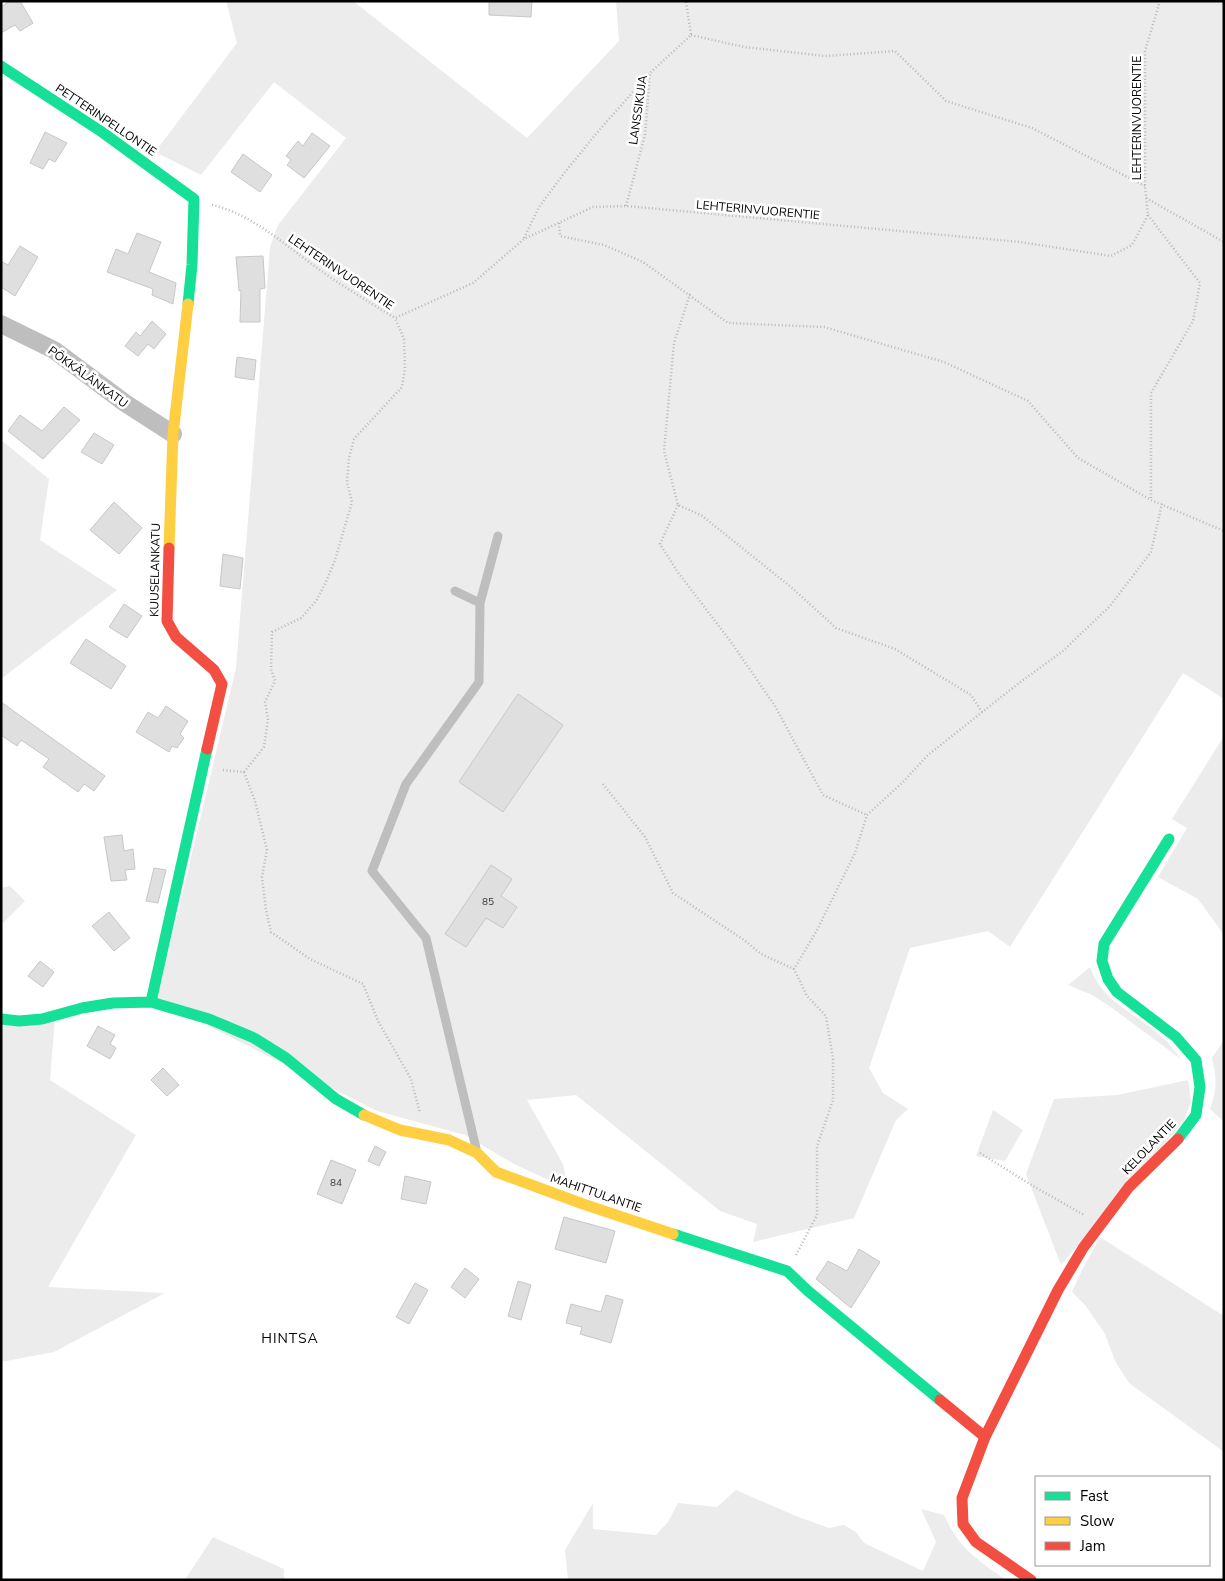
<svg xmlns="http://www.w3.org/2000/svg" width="1225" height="1581" font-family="'Nunito Sans',sans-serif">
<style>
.green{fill:#ececec}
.building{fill:#dfdfdf;stroke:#c7c7c7}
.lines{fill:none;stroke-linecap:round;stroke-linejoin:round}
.path{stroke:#b9b9b9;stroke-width:2.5;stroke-dasharray:1 2.5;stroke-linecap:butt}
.lane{stroke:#bebebe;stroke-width:9}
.street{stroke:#bebebe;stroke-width:18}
.fast{stroke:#16e098;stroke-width:11}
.slow{stroke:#ffcf43;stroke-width:11}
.jam{stroke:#f24e42;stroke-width:11}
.labels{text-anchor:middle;stroke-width:5;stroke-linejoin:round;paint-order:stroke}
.number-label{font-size:10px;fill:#383838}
.street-label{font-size:12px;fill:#000;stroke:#fff}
.neighbourhood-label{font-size:14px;letter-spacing:1px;fill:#000;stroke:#fff}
</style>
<rect width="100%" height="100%" fill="#fff"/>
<path class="green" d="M 226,1 L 353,1 L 527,138 L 619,41 L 616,1 L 1224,1 L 1224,699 L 1183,673 L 1010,947 L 988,931 L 910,948 L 869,1068 L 883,1093 L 908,1109 L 896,1120 L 854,1218 L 753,1242 L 757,1224 L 720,1211 L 576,1095 L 527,1100 L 563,1164 L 568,1189 L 514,1164 L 465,1135 L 377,1111 L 157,1000 L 236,668 L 270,247 L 278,225 L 346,138 L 274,82 L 201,175 L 155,152 L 237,43 Z
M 1,440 L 49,479 L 40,540 L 117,590 L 1,679 Z
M 1224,736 L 1224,935 L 1198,899 L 1158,877 L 1187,828 L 1172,819 Z
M 10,886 L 25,901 L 1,925 L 1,888 Z
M 1090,967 C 1101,1001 1137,1014 1161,1036 C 1169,1042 1175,1052 1181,1059 L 1108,1005 L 1090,994 L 1068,985 Z
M 55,1018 L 50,1080 L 136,1135 L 48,1287 L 165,1293 L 54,1352 L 1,1362 L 1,1026 Z
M 1224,1040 L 1224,1122 L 1210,1109 C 1217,1089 1217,1078 1212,1058 Z
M 1188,1080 L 1191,1102 L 1184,1121 L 1061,1265 L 1026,1174 L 1054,1099 L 1117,1095 Z
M 993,1110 L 1023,1130 L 1005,1161 L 976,1156 Z
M 1100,1237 L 1224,1316 L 1224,1452 L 1129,1383 L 1115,1361 L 1105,1334 L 1085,1305 L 1072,1292 L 1082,1270 Z
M 736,1490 L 796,1516 L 829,1528 L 844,1525 L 856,1532 L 864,1543 L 923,1571 L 936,1542 L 921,1509 L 944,1515 C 959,1548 976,1559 1006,1580 L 568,1580 L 565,1550 L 593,1503 L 593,1529 L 656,1535 L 668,1522 L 678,1503 L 717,1507 Z
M 213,1537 L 284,1569 L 284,1580 L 185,1580 Z"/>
<path class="building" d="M 10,1 L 20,1 L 33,23 L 20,31 L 15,25 L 1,33 L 1,7 Z
M 489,1 L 532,1 L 531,17 L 489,15 Z
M 45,132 L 67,143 L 55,162 L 49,159 L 43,169 L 30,163 Z
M 312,133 L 330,146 L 304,178 L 287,165 L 291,160 L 286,156 L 298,141 L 303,146 Z
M 243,154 L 272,175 L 260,192 L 231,172 Z
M 137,233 L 161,242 L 149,272 L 176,283 L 173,304 L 152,295 L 153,289 L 107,272 L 116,249 L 128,254 Z
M 20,246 L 38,257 L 15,296 L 1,287 L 1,261 L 8,265 Z
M 263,256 L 265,288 L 260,289 L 260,322 L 240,322 L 241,290 L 239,291 L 236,257 Z
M 152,321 L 166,334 L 154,349 L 148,344 L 138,356 L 125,346 L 136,332 L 140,336 Z
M 237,357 L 256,360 L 254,380 L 235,377 Z
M 64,407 L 80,420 L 43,459 L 8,431 L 20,415 L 42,431 Z
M 94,433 L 114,445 L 102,464 L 81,452 Z
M 114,502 L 142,528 L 119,554 L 90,530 Z
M 223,554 L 243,558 L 240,589 L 220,586 Z
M 124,604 L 142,616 L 127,638 L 109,627 Z
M 86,639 L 126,666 L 111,689 L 70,663 Z
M 518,694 L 563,725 L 503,812 L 459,782 Z
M 1,702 L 105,776 L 94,791 L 84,784 L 78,792 L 43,767 L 49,759 L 21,740 L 17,746 L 1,735 Z
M 166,706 L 188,721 L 180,734 L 184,738 L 177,748 L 172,746 L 169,752 L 136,732 L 148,712 L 158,718 Z
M 122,835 L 124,851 L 133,849 L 135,869 L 125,870 L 127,880 L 111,881 L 104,837 Z
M 491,865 L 512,879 L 501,896 L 517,907 L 503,928 L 486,918 L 466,947 L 445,934 Z
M 154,868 L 166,870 L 158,903 L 146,901 Z
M 109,912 L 130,938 L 114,951 L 92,926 Z
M 40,961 L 54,972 L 43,987 L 28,976 Z
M 98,1026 L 115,1035 L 110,1044 L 116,1048 L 110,1059 L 87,1046 Z
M 163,1068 L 179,1085 L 167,1096 L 151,1080 Z
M 375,1146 L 386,1152 L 379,1166 L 368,1161 Z
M 331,1160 L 356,1170 L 342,1204 L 317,1194 Z
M 405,1176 L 431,1182 L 426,1204 L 401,1199 Z
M 564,1217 L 615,1231 L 606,1263 L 555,1249 Z
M 859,1249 L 880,1262 L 851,1308 L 816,1279 L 828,1261 L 847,1271 Z
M 465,1268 L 479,1279 L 465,1298 L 451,1287 Z
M 518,1281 L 531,1285 L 521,1320 L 508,1316 Z
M 415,1283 L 428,1290 L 409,1324 L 396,1317 Z
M 606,1295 L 623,1300 L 611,1343 L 580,1334 L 582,1327 L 566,1323 L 571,1304 L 601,1312 Z"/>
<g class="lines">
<path class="path" d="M 691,35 L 744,47 L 825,56 L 895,51 L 946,101 L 1032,128 L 1145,186
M 1146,198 L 1224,242
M 212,205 C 252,214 285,245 317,268 C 342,286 369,302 395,318 L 473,283 L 524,239 L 593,207 L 626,206 L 1020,242 L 1111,256 L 1132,245 L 1148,215 L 1145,186 L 1145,51 L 1160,1
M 626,206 L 645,135 L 650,73 L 691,35 L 686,1
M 1148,215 L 1200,283 L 1193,321 L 1151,393 L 1151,500
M 559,223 L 560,236 L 604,245 L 643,262 L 728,323 L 824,327 L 944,362 L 1028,401 L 1078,458 L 1151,500 L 1224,531
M 524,238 L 539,207 L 565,172 L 601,128 L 649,74
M 690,294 L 674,343 L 664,451 L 678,505 L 701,515 L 791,587 L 836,628 L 895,649 L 971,695 L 982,712
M 678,505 L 660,544 L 677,571 L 731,642 L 775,706 L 823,795 L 867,815
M 223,770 L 244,772 L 264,747 L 268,719 L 265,702 L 275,681 L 271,669 L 272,632 L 301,618 L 316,601 L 325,584 L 335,560 L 352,502 L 347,482 L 349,458 L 354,439 L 402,387 L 405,368 L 404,339 L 395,318
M 244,772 L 255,801 L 267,850 L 262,877 L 266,910 L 271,932 L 310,959 L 363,984 L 378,1021 L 411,1079 L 420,1113
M 603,784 L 645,837 L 673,893 L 744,940 L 761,954 L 794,969
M 980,1153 L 1033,1186 L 1084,1215
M 796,1255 L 817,1215 L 817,1146 L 833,1100 L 833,1059 L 826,1016 L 807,996 L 794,969 L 816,932 L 855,853 L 867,815 L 903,782 L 928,755 L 1019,683 L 1063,651 L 1110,606 L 1151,552 L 1162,504"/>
<path class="lane" d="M 455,591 L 480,603
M 476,1148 L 426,938 L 372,871 L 406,784 L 479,682 L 480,603 L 498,536"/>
<path class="street" d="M 1,324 L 54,350 L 125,403 L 173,434"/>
<path class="fast" d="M 1,66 L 102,132 L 194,199 L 192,265 L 188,304
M 1169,839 L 1104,944 L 1102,961 L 1108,979 L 1117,992 L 1176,1037 L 1196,1060 L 1200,1087 L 1196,1115 L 1178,1139
M 151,1002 L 207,749
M 1,1019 L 19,1021 L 42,1019 L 82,1008 L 113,1003 L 151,1002 L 209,1019 L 254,1038 L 286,1058 L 336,1099 L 364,1115
M 673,1234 L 787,1271 L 808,1291 L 940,1400"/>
<path class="slow" d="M 169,548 L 173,434 L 188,304
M 364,1115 L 400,1130 L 449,1140 L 477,1153 L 496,1172 L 583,1204 L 673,1234"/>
<path class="jam" d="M 169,548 L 167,621 L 176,637 L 214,670 L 222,684 L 207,749
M 940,1400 L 985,1437 L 962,1498 L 963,1524 L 976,1542 L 1031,1580
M 985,1437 L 1058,1290 L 1083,1248 L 1129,1187 L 1178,1139"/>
</g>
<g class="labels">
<g class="number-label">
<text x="488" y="905">85</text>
<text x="336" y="1186">84</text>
</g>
<g class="street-label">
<text transform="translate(638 110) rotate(-82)" y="4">LANSSIKUJA</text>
<text transform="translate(1137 118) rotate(-90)" y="4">LEHTERINVUORENTIE</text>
<text transform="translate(106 120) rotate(34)" y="4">PETTERINPELLONTIE</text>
<text transform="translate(758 210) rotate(5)" y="4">LEHTERINVUORENTIE</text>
<text transform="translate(341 272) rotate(34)" y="4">LEHTERINVUORENTIE</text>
<text transform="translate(88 377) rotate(36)" y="4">PÖKKÄLÄNKATU</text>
<text transform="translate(155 570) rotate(-89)" y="4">KUUSELANKATU</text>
<text transform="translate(1149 1147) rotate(-46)" y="4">KELOLANTIE</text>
<text transform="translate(596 1193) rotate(19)" y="4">MAHITTULANTIE</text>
</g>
<g class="neighbourhood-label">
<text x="290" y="1343">HINTSA</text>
</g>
</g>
<rect width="1225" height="1581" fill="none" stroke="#000000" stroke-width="5"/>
<rect x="1035" y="1476" width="175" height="90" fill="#ffffff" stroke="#999999"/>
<rect x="1045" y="1492" width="25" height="8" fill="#16e098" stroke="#999999"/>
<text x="1080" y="1501" font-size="15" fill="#000000">Fast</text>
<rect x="1045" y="1517" width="25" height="8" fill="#ffcf43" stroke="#999999"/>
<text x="1080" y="1526" font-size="15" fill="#000000">Slow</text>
<rect x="1045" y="1542" width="25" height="8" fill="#f24e42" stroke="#999999"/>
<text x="1080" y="1551" font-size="15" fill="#000000">Jam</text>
</svg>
